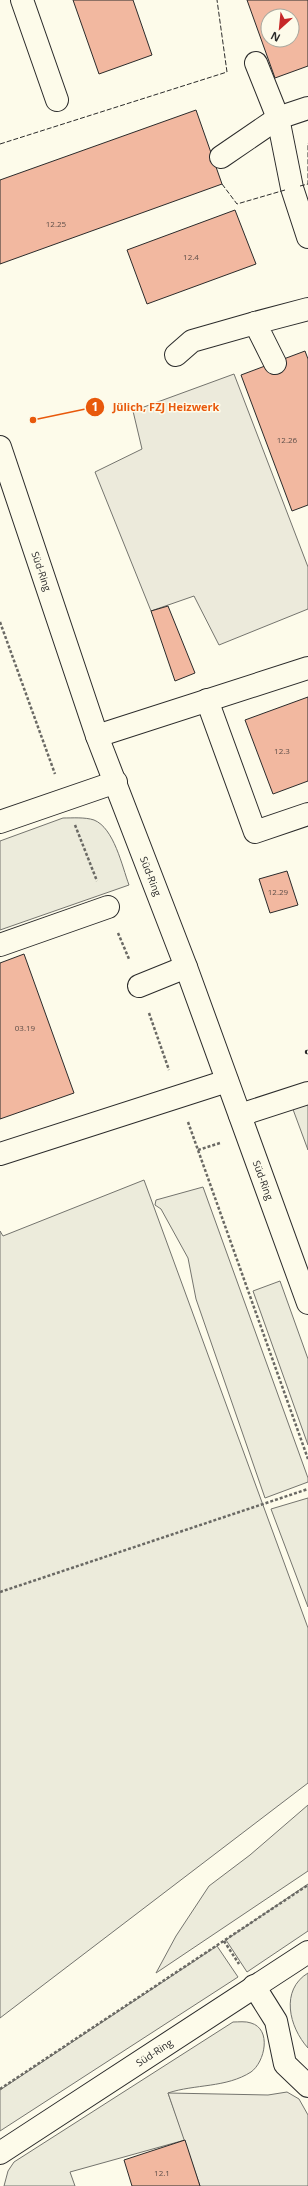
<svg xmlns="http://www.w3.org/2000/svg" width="308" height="2186" font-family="'Open Sans',sans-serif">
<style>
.green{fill:#ecebdb;stroke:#74746e}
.parking{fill:#eceadb;stroke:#74746e}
.building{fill:#f2b8a0;stroke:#2b2b2b;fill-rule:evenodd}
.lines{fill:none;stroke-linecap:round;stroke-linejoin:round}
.minor-casing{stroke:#2b2b2b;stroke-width:24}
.path{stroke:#6a6964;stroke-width:2.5;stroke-dasharray:3 2;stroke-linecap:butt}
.minor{stroke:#fdfbea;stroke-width:22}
.rail-casing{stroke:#2b2b2b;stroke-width:4.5}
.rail{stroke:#fdfbea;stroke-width:3;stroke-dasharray:9;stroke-linecap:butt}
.fence{stroke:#2b2b2b;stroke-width:1;stroke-dasharray:5 2;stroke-linecap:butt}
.labels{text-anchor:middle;stroke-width:3;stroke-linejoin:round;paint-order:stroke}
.number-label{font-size:8px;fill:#5d4e48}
.street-label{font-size:10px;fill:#2b2b2b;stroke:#fdfbea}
.leader{fill:none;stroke:#e8590c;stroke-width:1.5}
.callout-dot{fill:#e8590c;stroke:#fdfbea;stroke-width:1.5}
.mark-label{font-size:12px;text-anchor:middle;font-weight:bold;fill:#fff}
.callout-label{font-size:11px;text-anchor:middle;font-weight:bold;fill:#e8590c;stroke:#fdfbea;stroke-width:3;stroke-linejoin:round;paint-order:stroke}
</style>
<rect width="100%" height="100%" fill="#fdfbea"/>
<path class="green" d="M 63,818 C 73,818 85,817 94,820 C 114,828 122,866 129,885 L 0,930 L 0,841 Z
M 308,1098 L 308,1150 L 291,1104 Z
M 144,1180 L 308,1628 L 308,1783 L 0,2018 L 0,1231 L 3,1236 Z
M 203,1187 L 308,1478 L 308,1482 L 265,1498 L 196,1299 L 188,1258 L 161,1209 L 155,1205 L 156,1200 Z
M 280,1281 L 308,1359 L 308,1445 L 253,1291 Z
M 308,1498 L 308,1607 L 271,1509 Z
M 308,1805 L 308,1871 L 156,1973 L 176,1936 L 209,1886 L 250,1855 Z
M 308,1884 L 308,1931 L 247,1972 L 226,1940 Z
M 217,1946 L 238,1977 L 0,2131 L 0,2090 Z
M 308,1973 L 308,2048 C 289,2027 280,1990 308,1973 Z
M 233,2022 C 238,2022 246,2021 251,2023 C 272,2029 265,2062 251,2072 C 226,2088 195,2084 168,2093 L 185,2140 L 70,2172 L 75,2186 L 4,2186 L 8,2171 L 14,2162 Z"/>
<path class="parking" d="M 234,374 L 308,567 L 308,609 L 219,645 L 194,596 L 151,611 L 95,472 L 142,449 L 133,411 Z
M 287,2092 L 299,2099 L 308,2115 L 308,2186 L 200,2186 L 168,2093 L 268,2095 Z"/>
<path class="building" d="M 73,0 L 133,0 L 152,55 L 99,74 Z
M 247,0 L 308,0 L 308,66 L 275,78 ZM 268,16 L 292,16 L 292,40 L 268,40 Z
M 196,110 L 222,184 L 0,264 L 0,180 Z
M 235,210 L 256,264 L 147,304 L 127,250 Z
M 305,351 L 308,359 L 308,505 L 292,511 L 241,375 Z
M 168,606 L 195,673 L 175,681 L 151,611 Z
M 308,697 L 308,781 L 273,794 L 245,720 Z
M 287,871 L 298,905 L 270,913 L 259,879 Z
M 24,954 L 74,1093 L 0,1119 L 0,963 Z
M 185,2140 L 200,2186 L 132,2186 L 124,2160 Z"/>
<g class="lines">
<defs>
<g id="minor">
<path d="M 22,0 L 57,100"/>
<path d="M 256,63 L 278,118 L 292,188 L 308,237"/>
<path d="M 221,157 L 278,118 L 308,108"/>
<path d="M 176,355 L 192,341 L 255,323"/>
<path d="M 275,363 L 255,323 L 308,309"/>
<path id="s1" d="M 0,447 L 97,736 L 186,967 L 308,1303"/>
<path d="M 207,700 L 255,832 L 308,814"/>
<path d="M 97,736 L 308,668"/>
<path d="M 0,822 L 116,782"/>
<path d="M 0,945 L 108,907"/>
<path d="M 139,986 L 186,967"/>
<path d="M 240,1115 L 308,1093"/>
<path d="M 0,1154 L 227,1081"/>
<path d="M 254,1986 L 276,2021 L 285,2064 L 308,2086"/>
<path id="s2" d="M 0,2153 L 308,1952"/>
</g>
</defs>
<use href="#minor" class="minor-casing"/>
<path class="path" d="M 0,622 L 55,774
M 75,825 L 97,881
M 118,933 L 129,959
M 149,1013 L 169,1070
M 188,1122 L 308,1459
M 198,1150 L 220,1143
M 0,1592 L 308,1489
M 224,1941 L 239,1964
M 0,2089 L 308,1885"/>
<use href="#minor" class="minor"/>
<defs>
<path id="rail" d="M 307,1052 L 308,1052"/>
</defs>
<use href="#rail" class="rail-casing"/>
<use href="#rail" class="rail"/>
<path class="fence" d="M 0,144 L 227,72 L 217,0
M 222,184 L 237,204 L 285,190
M 300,186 L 308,184 L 308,143"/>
</g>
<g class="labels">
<g class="number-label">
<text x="56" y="227">12.25</text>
<text x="191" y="260">12.4</text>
<text x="287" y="443">12.26</text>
<text x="282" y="754">12.3</text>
<text x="278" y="895">12.29</text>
<text x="25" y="1031">03.19</text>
<text x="162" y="2176">12.1</text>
</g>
<g class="street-label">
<text dy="4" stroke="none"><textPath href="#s1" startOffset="131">Süd-Ring</textPath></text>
<text dy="4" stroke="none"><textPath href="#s1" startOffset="455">Süd-Ring</textPath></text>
<text dy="4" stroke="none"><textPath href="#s1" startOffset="779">Süd-Ring</textPath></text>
<text dy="4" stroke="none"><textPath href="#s2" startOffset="184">Süd-Ring</textPath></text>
</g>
</g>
<path class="leader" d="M33 420L95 407"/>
<g class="callout-dot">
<circle cx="33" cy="420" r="4"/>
<circle cx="95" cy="407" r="10"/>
</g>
<g class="mark-label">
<text x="95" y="411">1</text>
</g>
<g class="callout-label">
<text x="166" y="411">Jülich, FZJ Heizwerk</text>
</g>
<g transform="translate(280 28) rotate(207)"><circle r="19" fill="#fdfbea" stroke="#a9a89e"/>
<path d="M0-3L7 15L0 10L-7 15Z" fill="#c62828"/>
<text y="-6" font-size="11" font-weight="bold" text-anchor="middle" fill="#2b2b2b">N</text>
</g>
</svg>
